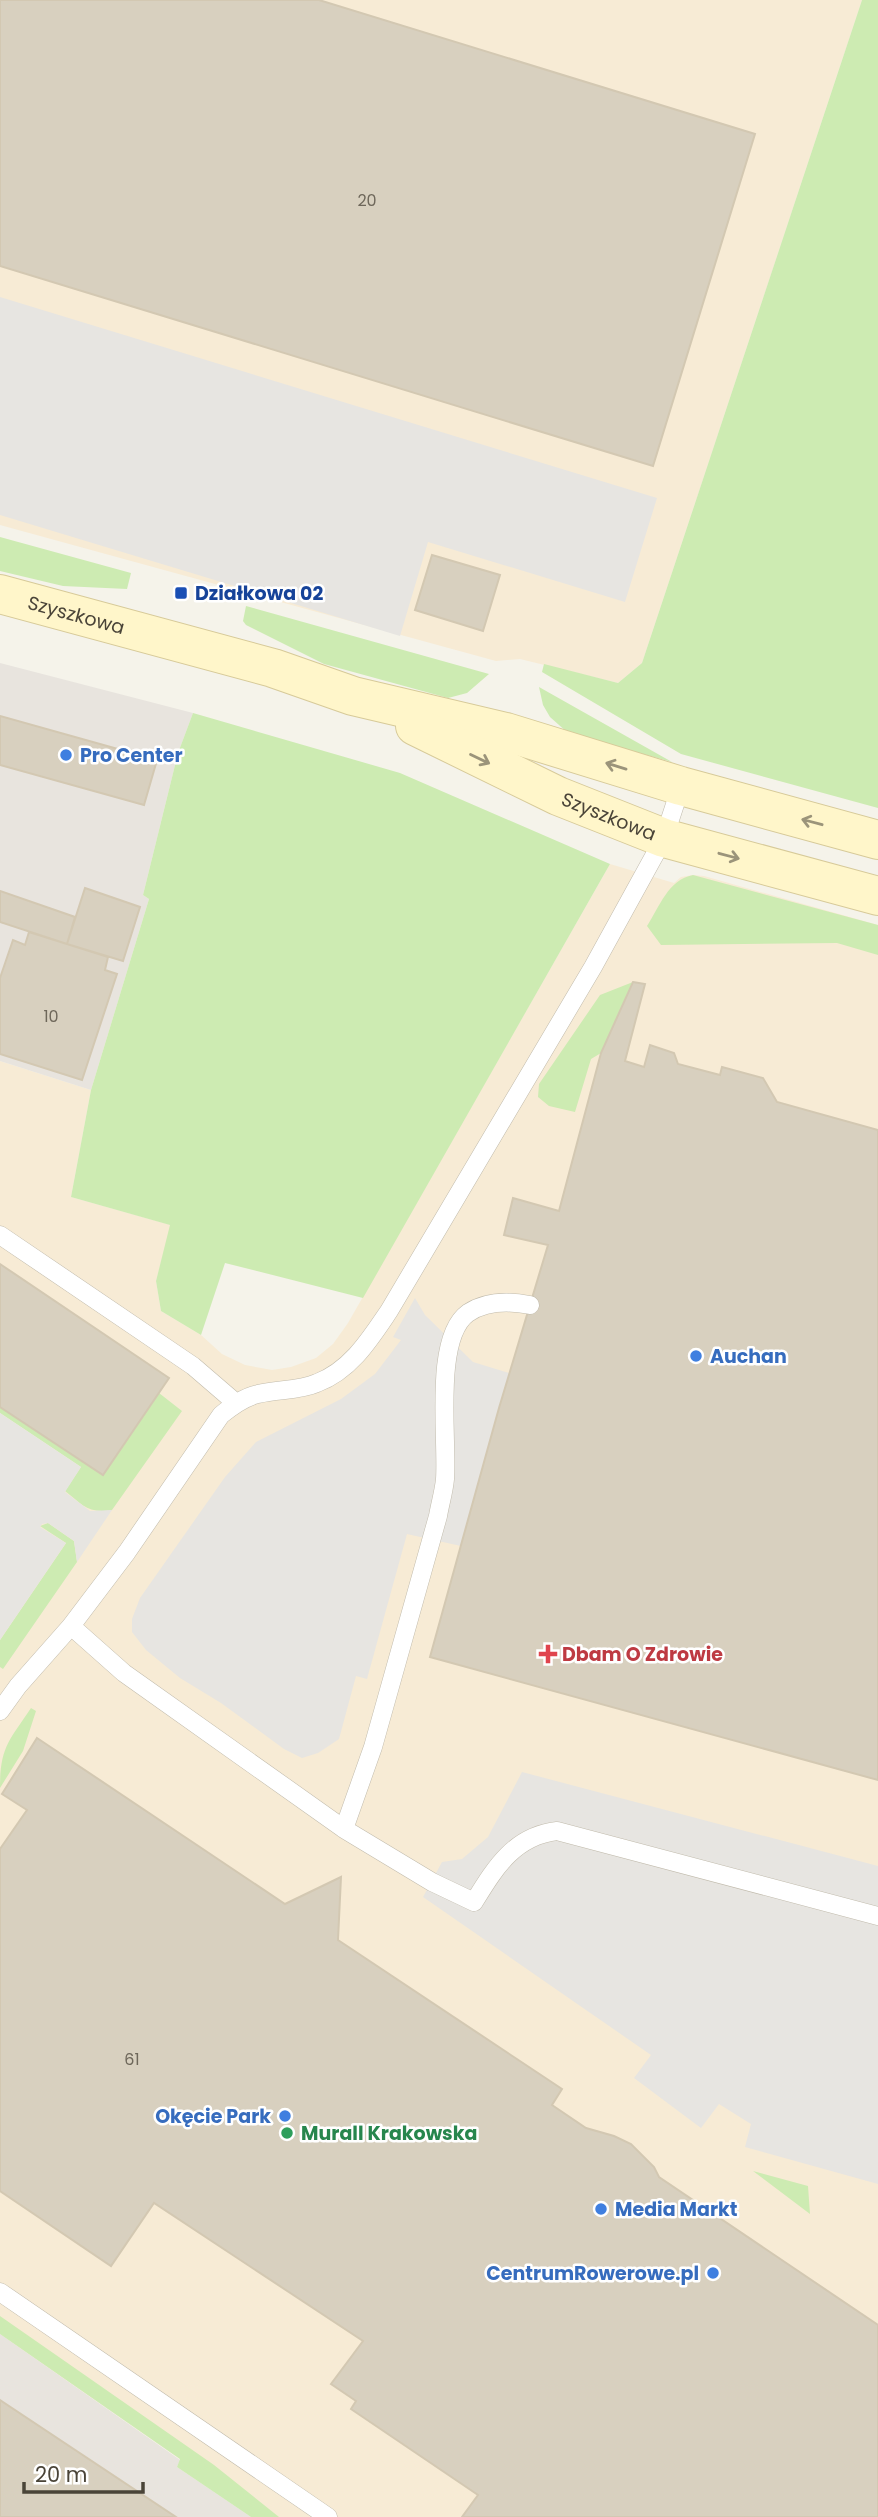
<svg xmlns="http://www.w3.org/2000/svg" width="878" height="2517" font-family="Poppins,sans-serif">
<style>
.commercial{fill:#f7ebd5}
.industrial{fill:#e8e4de}
.green{fill:#cdebb2}
.parking{fill:#e7e5e1}
.building{fill:#d8d0bf;stroke:#d3c8b2;stroke-width:2}
.lines{fill:none;stroke-linecap:round;stroke-linejoin:round}
.lane-casing{stroke:#c1bbac;stroke-width:19}
.secondary-casing{stroke:#d7ca99;stroke-width:40}
.lane{stroke:#fff;stroke-width:18}
.secondary{stroke:#fff6ca;stroke-width:38}
.oneway{stroke:#9b947a}
.transit-dot{fill:#1a4fb4;stroke:#fff;stroke-width:2.5}
.shop-dot{fill:#3f7fe0;stroke:#fff;stroke-width:2.5}
.health-dot{fill:#e0444e;stroke:#fff;stroke-width:2.5}
.leisure-dot{fill:#2e9e5b;stroke:#fff;stroke-width:2.5}
.labels{text-anchor:middle;stroke-width:5;stroke-linejoin:round;paint-order:stroke}
.number-label{font-size:16px;fill:#6e675a}
.transit-label{font-size:19px;font-weight:bold;fill:#164399;stroke:#fff;text-anchor:start}
.street-label{font-size:19px;fill:#4a4438;stroke:#fff}
.shop-label{font-size:19px;font-weight:bold;fill:#366cbe;stroke:#fff;text-anchor:start}
.health-label{font-size:19px;font-weight:bold;fill:#be3a42;stroke:#fff;text-anchor:start}
.leisure-label{font-size:19px;font-weight:bold;fill:#27864d;stroke:#fff;text-anchor:start}
</style>
<rect width="100%" height="100%" fill="#f5f3ea"/>
<path class="commercial" d="M 0,0 L 862,0 L 642,663 L 618,683 L 520,659 L 496,661 L 0,525 Z
M 610,864 L 674,883 L 681,877 L 693,875 L 704,876 L 878,925 L 878,2517 L 251,2517 L 180,2459 L 0,2334 L 0,1061 L 91,1090 L 71,1197 L 171,1225 L 156,1281 L 161,1311 L 201,1335 L 222,1354 L 245,1365 L 272,1370 L 291,1367 L 316,1358 L 333,1344 L 348,1323 Z"/>
<path class="industrial" d="M 0,663 L 193,713 L 178,753 L 143,895 L 149,899 L 91,1090 L 0,1061 Z
M 0,2334 L 180,2460 L 177,2467 L 251,2517 L 0,2517 Z"/>
<path class="green" d="M 862,0 L 878,0 L 878,808 L 681,754 L 542,672 L 544,664 L 618,683 L 642,663 Z
M 0,537 L 131,573 L 127,589 L 63,586 L 0,571 Z
M 246,606 L 489,674 L 467,693 L 448,698 L 324,664 L 246,625 L 243,621 Z
M 539,687 L 672,762 L 568,733 L 550,717 L 543,705 Z
M 193,713 L 400,773 L 610,864 L 363,1298 L 225,1263 L 201,1335 L 161,1311 L 156,1281 L 170,1225 L 71,1197 L 91,1090 L 149,899 L 143,895 L 178,753 Z
M 693,875 L 878,925 L 878,955 L 837,943 L 661,945 L 647,926 C 660,906 668,880 693,875 Z
M 633,982 L 601,1053 L 591,1059 L 575,1112 L 549,1106 L 538,1097 L 539,1084 L 600,995 Z
M 159,1393 L 182,1411 L 112,1510 C 88,1514 83,1505 65,1491 L 81,1467 L 0,1413 L 0,1407 L 103,1475 Z
M 48,1523 L 74,1541 L 77,1562 L 3,1669 L 0,1667 L 0,1640 L 66,1543 L 40,1526 Z
M 31,1708 L 36,1711 L 23,1751 L 0,1788 C 0,1747 9,1741 31,1708 Z
M 753,2171 L 808,2186 L 810,2214 Z
M 0,2316 L 214,2465 L 279,2517 L 251,2517 L 177,2467 L 180,2459 L 0,2334 Z"/>
<path class="parking" d="M 0,297 L 657,498 L 625,602 L 428,542 L 400,636 L 0,515 Z
M 415,1298 L 425,1315 L 473,1362 L 509,1373 L 878,1359 L 878,1780 L 430,1657 L 461,1546 L 407,1534 L 367,1679 L 356,1676 L 339,1739 L 318,1753 L 302,1758 L 284,1749 L 221,1703 L 180,1678 L 146,1650 L 132,1632 L 132,1619 L 140,1598 L 225,1477 L 256,1442 L 341,1399 L 375,1374 L 401,1340 L 393,1337 Z
M 0,1413 L 81,1467 L 65,1492 L 90,1511 L 112,1510 L 77,1562 L 74,1541 L 48,1523 L 42,1524 L 40,1527 L 66,1543 L 0,1640 Z
M 522,1772 L 878,1866 L 878,2184 L 745,2147 L 751,2124 L 719,2104 L 701,2128 L 634,2078 L 651,2055 L 423,1897 L 442,1862 L 462,1859 L 488,1837 Z"/>
<path class="building" d="M 0,0 L 319,0 L 755,134 L 653,466 L 0,266 Z
M 432,555 L 500,575 L 483,631 L 415,610 Z
M 0,716 L 157,760 L 144,805 L 0,765 Z
M 85,888 L 140,907 L 123,961 L 67,944 Z
M 0,891 L 75,917 L 67,944 L 0,922 Z
M 29,932 L 108,957 L 105,970 L 117,974 L 82,1080 L 0,1054 L 0,978 L 13,940 L 25,945 Z
M 633,982 L 645,984 L 625,1061 L 644,1067 L 650,1045 L 674,1053 L 678,1064 L 720,1075 L 722,1067 L 763,1078 L 777,1102 L 878,1130 L 878,1780 L 430,1657 L 499,1408 L 548,1245 L 504,1235 L 513,1198 L 559,1211 L 601,1053 Z
M 0,1264 L 169,1378 L 103,1475 L 0,1407 Z
M 37,1738 L 285,1904 L 341,1877 L 338,1940 L 562,2089 L 552,2105 L 586,2128 L 614,2136 L 631,2144 L 654,2167 L 659,2177 L 878,2325 L 878,2517 L 462,2517 L 478,2495 L 351,2409 L 356,2401 L 331,2384 L 363,2341 L 154,2203 L 111,2266 L 0,2191 L 0,1849 L 27,1810 L 2,1794 Z
M 0,2400 L 176,2517 L 0,2517 Z"/>
<g class="lines">
<defs>
<path id="lane" d="M 681,786 L 664,838 L 593,967 L 389,1311 C 370,1339 351,1370 317,1383 C 299,1391 278,1389 258,1394 C 244,1397 232,1406 221,1415 L 127,1552 L 71,1626 L 124,1673 L 344,1829 L 432,1882 L 474,1902 C 495,1868 514,1836 557,1831 L 878,1916
M 0,1235 L 193,1366 L 236,1403
M 0,1711 L 18,1686 L 71,1626
M 344,1829 L 373,1747 L 438,1516 C 440,1504 444,1491 445,1479 C 448,1439 433,1338 468,1313 C 486,1301 509,1301 530,1305
M 0,2292 L 328,2517"/>
<g id="secondary">
<path id="s1" d="M 0,594 L 273,668 L 353,696 L 506,732 L 681,786 L 878,840"/>
<path id="s2" d="M 415,726 L 558,796 L 664,838 L 878,896"/>
</g>
</defs>
<use href="#lane" class="lane-casing"/>
<use href="#secondary" class="secondary-casing"/>
<use href="#lane" class="lane"/>
<use href="#secondary" class="secondary"/>
</g>
<defs><path id="oneway-shaft" d="M-6 0H5M1.5-3L5.5 0L1.5 3" fill="none" stroke-width="1.6" stroke-linecap="round" stroke-linejoin="round" transform="scale(1.75)"/></defs>
<g class="oneway">
<use href="#oneway-shaft" transform="translate(480 759) rotate(26)"/>
<use href="#oneway-shaft" transform="translate(616 766) rotate(-163)"/>
<use href="#oneway-shaft" transform="translate(812 822) rotate(-165)"/>
<use href="#oneway-shaft" transform="translate(729 856) rotate(15)"/>
</g>
<rect class="transit-dot" x="174" y="586" width="14" height="14" rx="3.5"/>
<g class="shop-dot">
<circle cx="66" cy="755" r="7"/>
<circle cx="696" cy="1356" r="7"/>
<circle cx="285" cy="2116" r="7"/>
<circle cx="601" cy="2209" r="7"/>
<circle cx="713" cy="2273" r="7"/>
</g>
<path class="health-dot" d="M544.5 1643.5h7v7h7v7h-7v7h-7v-7h-7v-7h7z"/>
<circle class="leisure-dot" cx="287" cy="2133" r="7"/>
<g class="labels">
<g class="number-label">
<text x="367" y="206">20</text>
<text x="51" y="1022">10</text>
<text x="132" y="2065">61</text>
</g>
<g class="transit-label">
<text x="195" y="600">Działkowa 02</text>
</g>
<g class="street-label">
<text dy="7" stroke="none"><textPath href="#s1" startOffset="79">Szyszkowa</textPath></text>
<text dy="7" stroke="none"><textPath href="#s2" startOffset="214">Szyszkowa</textPath></text>
</g>
<g class="shop-label">
<text x="80" y="762">Pro Center</text>
<text x="710" y="1363">Auchan</text>
<text x="271" y="2123" text-anchor="end">Okęcie Park</text>
<text x="615" y="2216">Media Markt</text>
<text x="699" y="2280" text-anchor="end">CentrumRowerowe.pl</text>
</g>
<g class="health-label">
<text x="562" y="1661">Dbam O Zdrowie</text>
</g>
<g class="leisure-label">
<text x="301" y="2140">Murall Krakowska</text>
</g>
</g>
<path d="M24 2482v10h119v-10" fill="none" stroke="#4a4438" stroke-width="3.5"/>
<text x="35" y="2482" font-size="21" fill="#4a4438" stroke="#ffffff" stroke-width="5" paint-order="stroke">20 m</text>
</svg>
